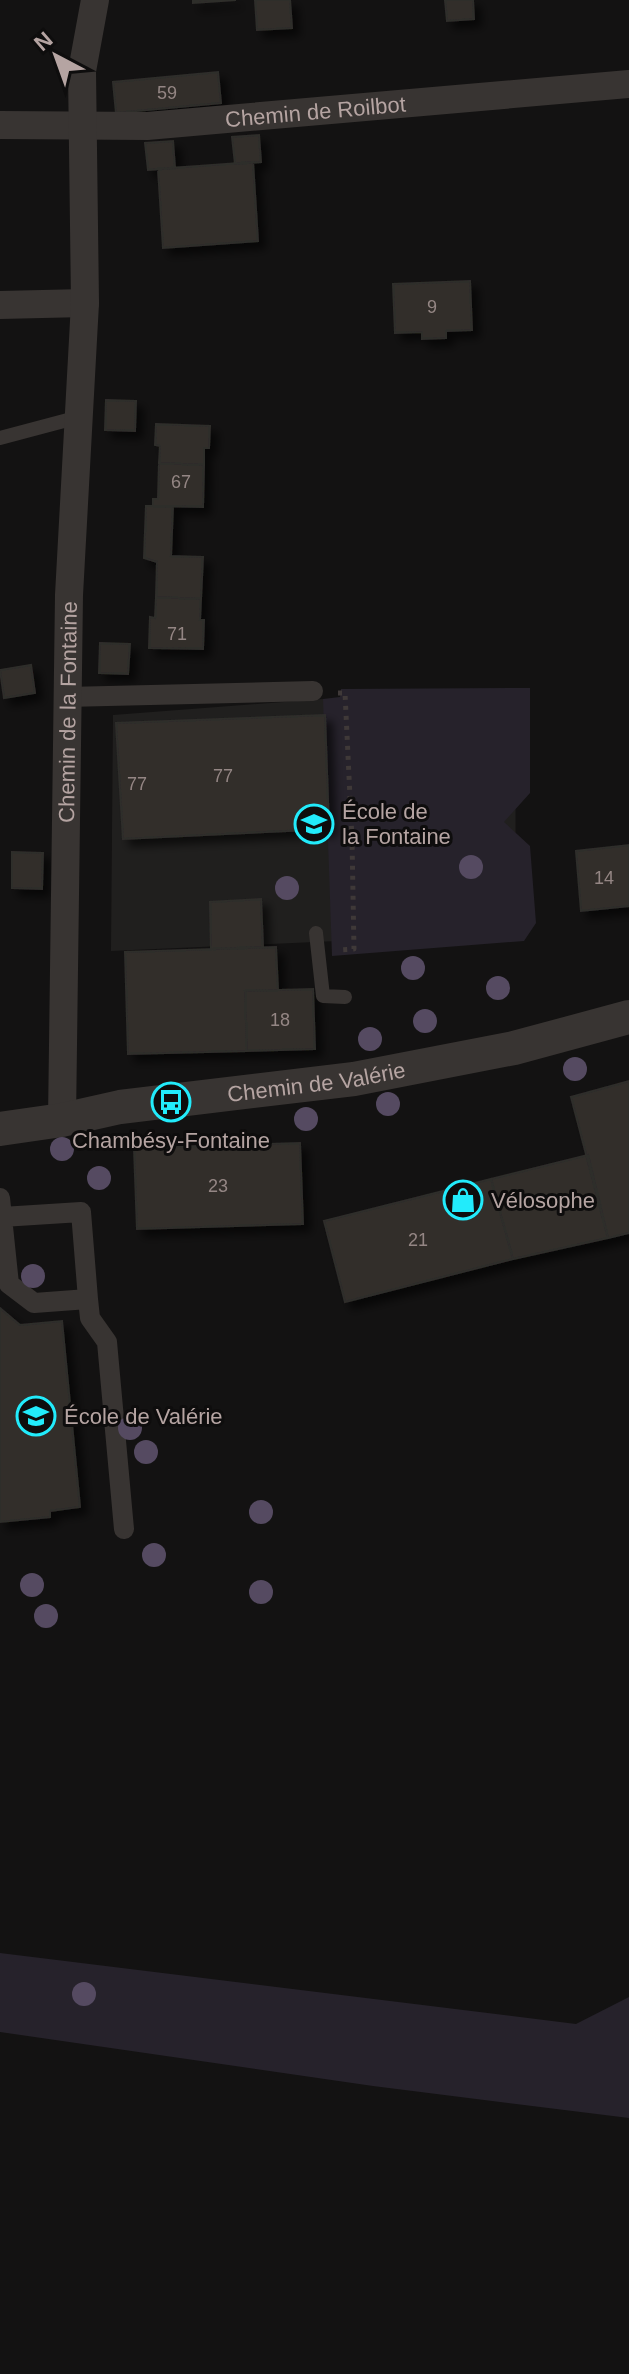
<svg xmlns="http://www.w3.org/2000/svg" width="629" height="2374" font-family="Helvetica,sans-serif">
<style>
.built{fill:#201f1e}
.green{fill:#26222b}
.building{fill:#302e2c;stroke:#2f2d2b;stroke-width:2;filter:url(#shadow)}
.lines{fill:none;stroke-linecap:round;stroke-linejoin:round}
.path{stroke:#3f3938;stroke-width:5;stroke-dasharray:4 6;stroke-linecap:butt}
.service{stroke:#383432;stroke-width:14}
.pedestrian{stroke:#383432;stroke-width:20}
.minor{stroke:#383432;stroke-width:28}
.tertiary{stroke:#383432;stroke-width:34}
.tree{fill:#554a61}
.labels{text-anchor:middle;stroke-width:6;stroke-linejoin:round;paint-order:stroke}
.number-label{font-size:18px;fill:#948684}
.street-label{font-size:22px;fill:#b5a4a2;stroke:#0e0d0d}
.poi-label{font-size:22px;fill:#b5a4a2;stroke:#0e0d0d;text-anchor:start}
</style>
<defs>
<filter id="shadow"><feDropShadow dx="7" dy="7" stdDeviation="4" flood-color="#0009"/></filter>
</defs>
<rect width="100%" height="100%" fill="#131212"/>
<path class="built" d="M 515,694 L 516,933 L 111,951 L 113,715 L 323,699 Z"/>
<path class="green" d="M 530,688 L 530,793 L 504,822 L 530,846 L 536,923 L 524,941 L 332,956 L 323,699 L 340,697 L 341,689 Z
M 0,1953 L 576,2024 L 629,1997 L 629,2118 L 373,2086 L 0,2032 Z"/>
<path class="building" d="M 193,0 L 236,0 L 193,3 Z
M 255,0 L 290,0 L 292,28 L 257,30 Z
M 445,0 L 473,0 L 474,19 L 447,21 Z
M 218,72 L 221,103 L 116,113 L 113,82 Z
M 259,135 L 261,162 L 235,164 L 232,137 Z
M 173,141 L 175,168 L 148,170 L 145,143 Z
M 253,162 L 258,241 L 163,248 L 158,169 Z
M 470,281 L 472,330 L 446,331 L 446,338 L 422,339 L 422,332 L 395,333 L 393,284 Z
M 106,400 L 136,401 L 135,431 L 105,430 Z
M 156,424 L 210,426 L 209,448 L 204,448 L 204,465 L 159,463 L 160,446 L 155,445 Z
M 159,463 L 204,465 L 203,507 L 153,506 L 153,499 L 158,499 Z
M 146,506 L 173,506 L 171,556 L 203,557 L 201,599 L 156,597 L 157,562 L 144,558 Z
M 156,597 L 201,599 L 200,620 L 204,620 L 203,649 L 149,648 L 150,617 L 155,618 Z
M 100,643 L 130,644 L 128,674 L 99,673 Z
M 31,665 L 35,693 L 4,698 L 0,670 Z
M 325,715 L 329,829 L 123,839 L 116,723 Z
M 629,845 L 629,906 L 581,911 L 576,851 Z
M 12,852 L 43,853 L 42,889 L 12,888 Z
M 261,899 L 263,947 L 211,949 L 210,902 Z
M 276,947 L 278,990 L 245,991 L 247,1051 L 128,1054 L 125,952 Z
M 313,989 L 315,1049 L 247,1051 L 245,991 Z
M 629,1081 L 629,1233 L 608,1238 L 571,1097 Z
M 300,1143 L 303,1224 L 137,1229 L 134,1148 Z
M 588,1155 L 608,1238 L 513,1259 L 491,1179 Z
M 491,1179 L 513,1259 L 345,1302 L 324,1221 Z
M 0,1308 L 20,1325 L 62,1321 L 80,1507 L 50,1511 L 50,1517 L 0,1522 Z"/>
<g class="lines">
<path class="path" d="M 338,693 L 345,693 L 352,839 L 354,949 L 338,950"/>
<path class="service" d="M 0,438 L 79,417
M 316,933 L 323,996 L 345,997"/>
<path class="pedestrian" d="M 66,697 L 313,691
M 0,1198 L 9,1284 L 34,1303 L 88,1299 L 81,1212 L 2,1217
M 88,1299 L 90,1318 L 107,1342 L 124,1529"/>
<g class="minor">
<path id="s1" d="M 0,125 L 147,126 L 629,84"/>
<path d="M 0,305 L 85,303"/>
<path id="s2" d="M 62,1120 L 69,595 L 85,303 L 82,71 L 95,0"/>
</g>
<path class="tertiary" id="s3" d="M 0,1129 L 62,1120 L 120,1107 L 354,1079 L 514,1048 L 629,1017"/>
</g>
<g class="tree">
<circle cx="471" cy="867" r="12"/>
<circle cx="287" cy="888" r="12"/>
<circle cx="413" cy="968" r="12"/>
<circle cx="498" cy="988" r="12"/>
<circle cx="425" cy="1021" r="12"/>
<circle cx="370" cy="1039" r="12"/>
<circle cx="575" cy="1069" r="12"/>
<circle cx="388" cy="1104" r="12"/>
<circle cx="306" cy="1119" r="12"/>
<circle cx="62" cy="1149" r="12"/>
<circle cx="99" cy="1178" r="12"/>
<circle cx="33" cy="1276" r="12"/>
<circle cx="130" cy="1428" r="12"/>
<circle cx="146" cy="1452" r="12"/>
<circle cx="261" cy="1512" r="12"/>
<circle cx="154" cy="1555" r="12"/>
<circle cx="32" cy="1585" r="12"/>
<circle cx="261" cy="1592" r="12"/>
<circle cx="46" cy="1616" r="12"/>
<circle cx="84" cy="1994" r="12"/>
</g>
<defs>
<symbol id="school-ring" viewBox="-11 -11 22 22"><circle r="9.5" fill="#0e0d0d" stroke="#22ebfb" stroke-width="1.5"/><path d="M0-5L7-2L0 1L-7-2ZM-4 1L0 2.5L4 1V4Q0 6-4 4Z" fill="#22ebfb"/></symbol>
<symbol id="bus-ring" viewBox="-11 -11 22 22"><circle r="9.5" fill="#0e0d0d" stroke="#22ebfb" stroke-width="1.5"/><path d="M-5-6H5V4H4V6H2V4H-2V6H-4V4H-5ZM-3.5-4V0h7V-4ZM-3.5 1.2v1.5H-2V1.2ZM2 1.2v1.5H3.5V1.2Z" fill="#22ebfb"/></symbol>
<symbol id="shop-ring" viewBox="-11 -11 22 22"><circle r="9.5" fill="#0e0d0d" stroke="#22ebfb" stroke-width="1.5"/><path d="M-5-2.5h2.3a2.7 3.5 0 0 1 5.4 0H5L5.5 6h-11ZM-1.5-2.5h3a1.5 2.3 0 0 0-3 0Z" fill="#22ebfb"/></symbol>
</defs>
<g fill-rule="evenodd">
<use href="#school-ring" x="292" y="802" width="44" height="44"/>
<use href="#bus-ring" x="149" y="1080" width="44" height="44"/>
<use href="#shop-ring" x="441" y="1178" width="44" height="44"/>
<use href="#school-ring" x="14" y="1394" width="44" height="44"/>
</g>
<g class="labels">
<g class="number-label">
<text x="167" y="99">59</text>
<text x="432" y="313">9</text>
<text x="181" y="488">67</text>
<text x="177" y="640">71</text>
<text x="223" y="782">77</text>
<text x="137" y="790">77</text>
<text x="604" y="884">14</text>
<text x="280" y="1026">18</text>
<text x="218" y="1192">23</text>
<text x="418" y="1246">21</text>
</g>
<g class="street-label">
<text dy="8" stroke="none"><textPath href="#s1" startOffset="316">Chemin de Roilbot</textPath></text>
<text dy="8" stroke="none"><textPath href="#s2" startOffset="408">Chemin de la Fontaine</textPath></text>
<text dy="8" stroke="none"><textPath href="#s3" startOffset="320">Chemin de Valérie</textPath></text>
</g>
<g class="poi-label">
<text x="342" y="819">École de<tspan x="342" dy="25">la Fontaine</tspan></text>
<text x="171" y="1148" text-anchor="middle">Chambésy-Fontaine</text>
<text x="491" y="1208">Vélosophe</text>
<text x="64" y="1424">École de Valérie</text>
</g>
</g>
<g transform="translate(56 56) rotate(319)" stroke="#0e0d0d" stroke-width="6" paint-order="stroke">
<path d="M0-6L14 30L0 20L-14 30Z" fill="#b5a4a2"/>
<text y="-12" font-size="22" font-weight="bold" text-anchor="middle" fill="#b5a4a2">N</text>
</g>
</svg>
